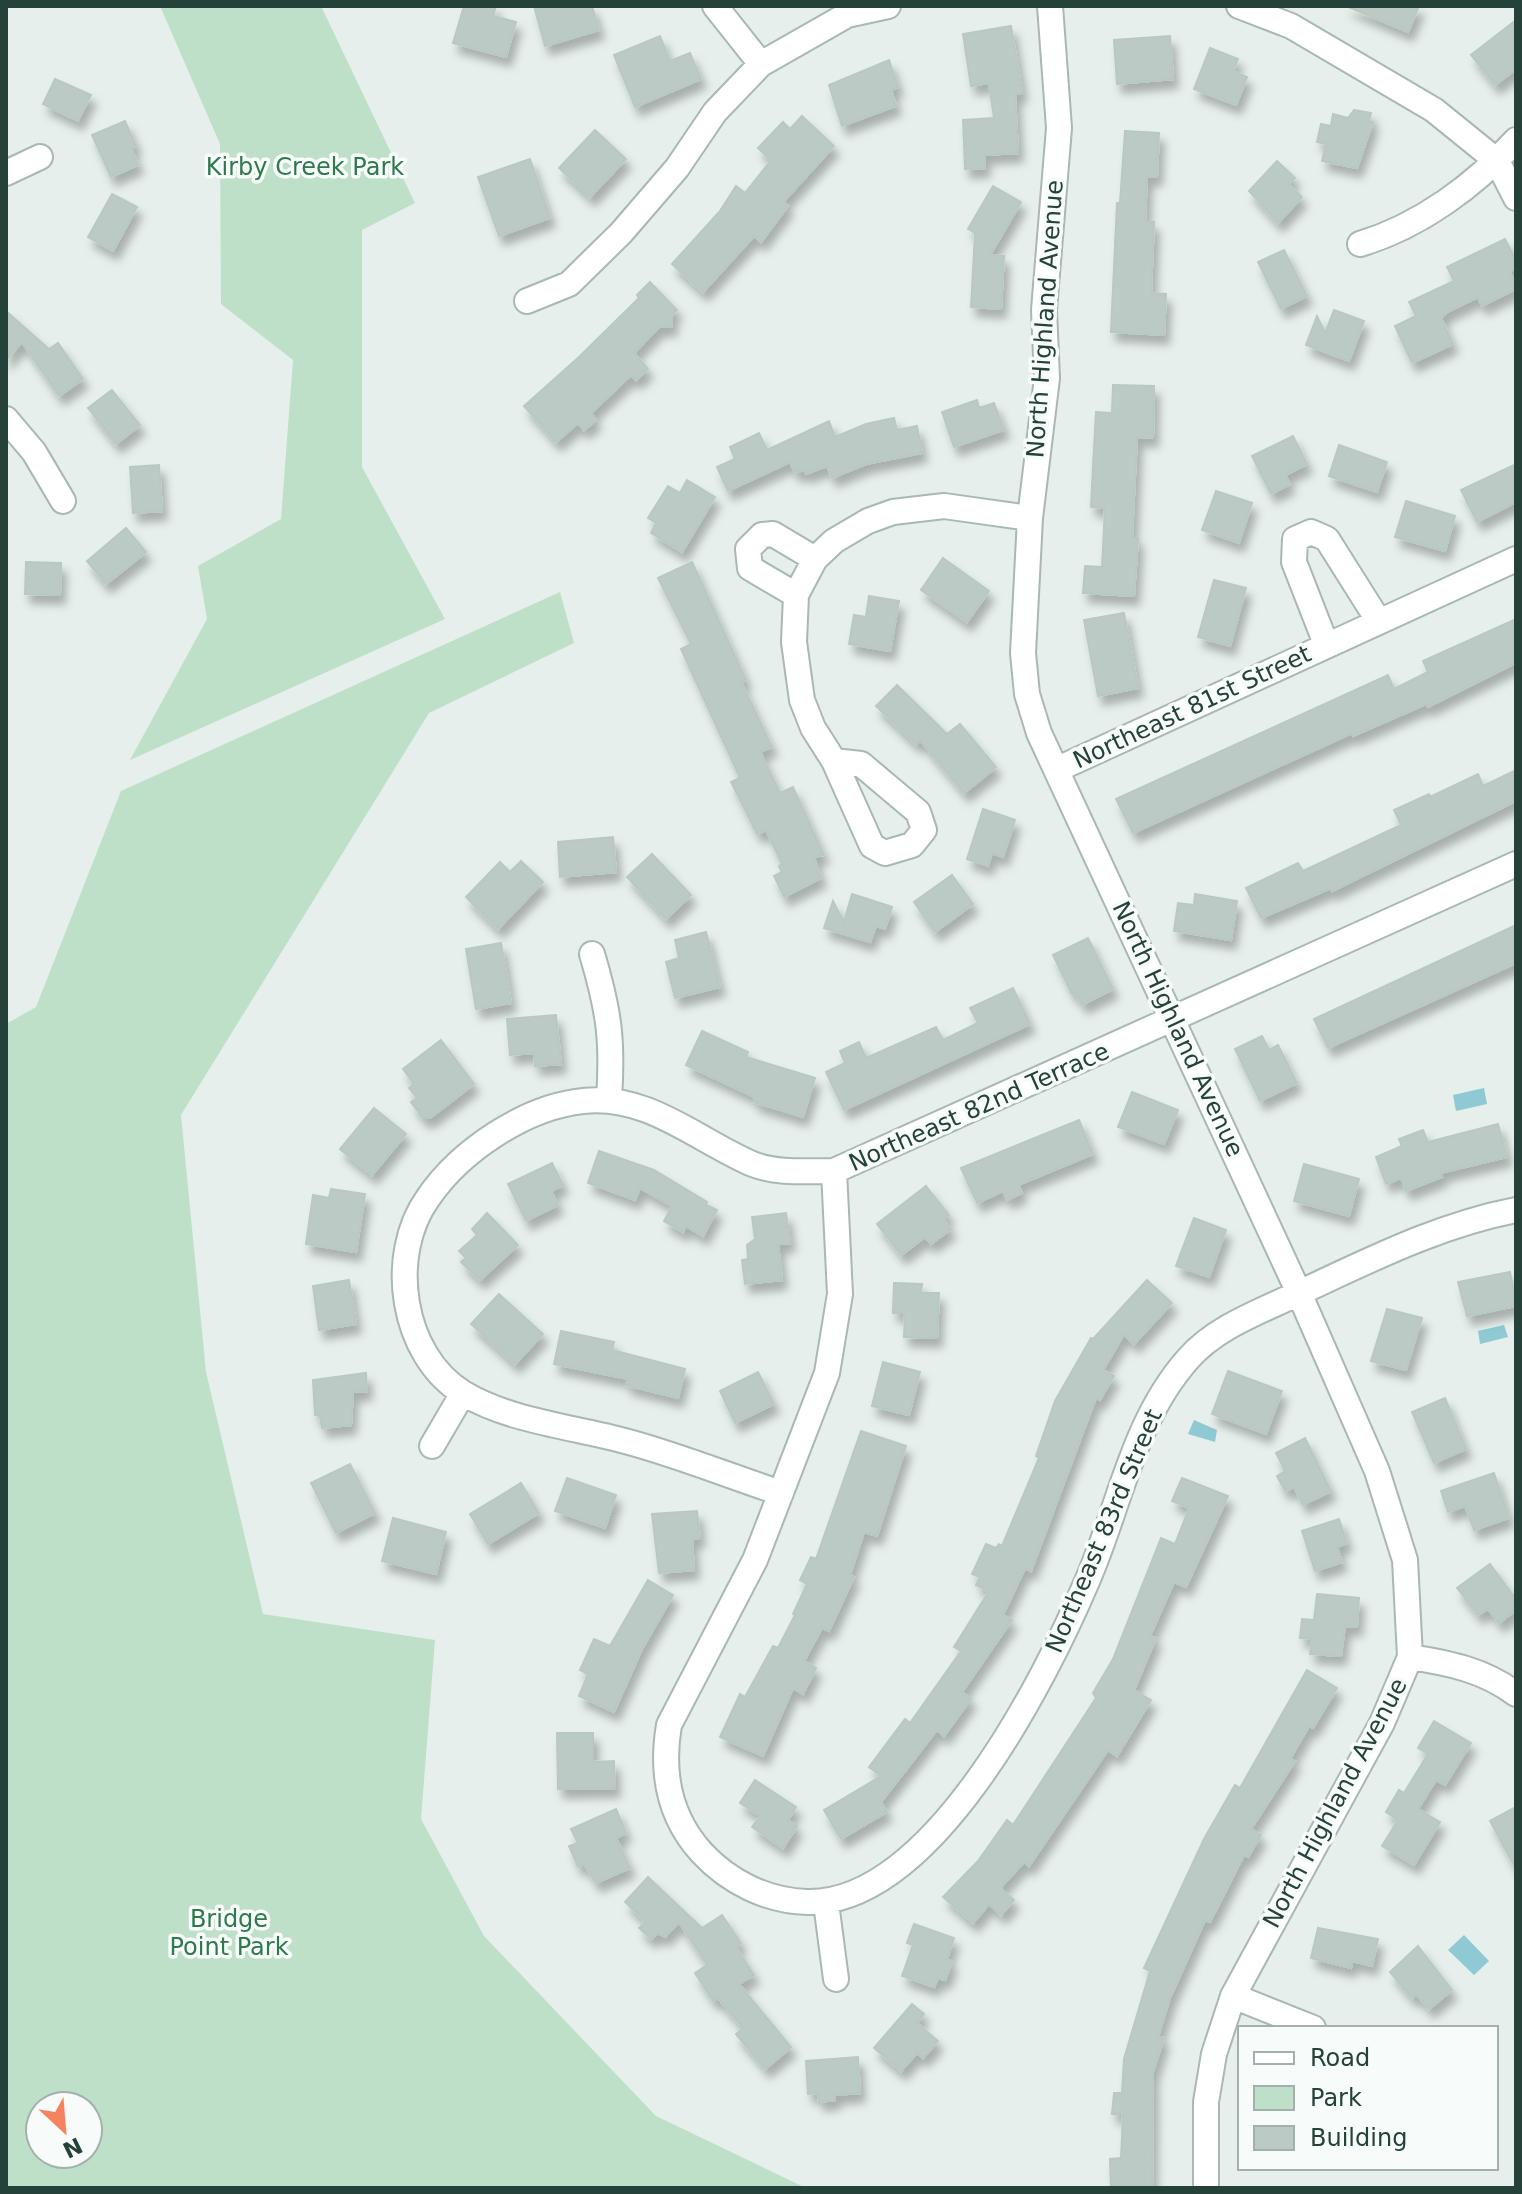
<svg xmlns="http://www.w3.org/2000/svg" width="1522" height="2194" font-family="'DejaVu Sans',sans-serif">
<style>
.green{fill:#bfe0c8;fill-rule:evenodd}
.water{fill:#8ec9d4}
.building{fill:#bbcac4;stroke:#b8c9c2;stroke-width:2;filter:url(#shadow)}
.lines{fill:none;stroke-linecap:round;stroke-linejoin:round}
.street-casing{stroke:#a8b8b2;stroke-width:28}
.street{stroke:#fff;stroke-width:24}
.labels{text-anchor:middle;stroke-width:7;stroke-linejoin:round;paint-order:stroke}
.park-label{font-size:24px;fill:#2d7a4b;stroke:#f7fbf9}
.street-label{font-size:24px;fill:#24423a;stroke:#f7fbf9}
</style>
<defs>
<filter id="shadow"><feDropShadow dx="5" dy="9" stdDeviation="4" flood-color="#0004"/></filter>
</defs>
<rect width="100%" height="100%" fill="#e6efeb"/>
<path class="green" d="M 160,6 L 321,6 L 415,203 L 362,230 L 362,467 L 445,619 L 130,760 L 207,619 L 198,566 L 281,519 L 293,360 L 221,304 L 220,144 Z
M 560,592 L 574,643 L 429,713 L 181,1115 L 206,1372 L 263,1614 L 435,1640 L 421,1819 L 484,1936 L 656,2116 L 806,2188 L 6,2188 L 6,1024 L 36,1007 L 121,791 ZM 40,2106 L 88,2106 L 88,2154 L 40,2154 Z"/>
<path class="water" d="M 1484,1088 L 1487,1104 L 1456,1111 L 1453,1095 Z
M 1504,1325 L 1508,1337 L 1480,1344 L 1478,1331 Z
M 1194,1420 L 1217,1430 L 1215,1442 L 1188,1434 Z
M 1464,1935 L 1489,1961 L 1474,1975 L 1448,1950 Z"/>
<path class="building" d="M 464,6 L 496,6 L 493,16 L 516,22 L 506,57 L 453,43 Z
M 534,6 L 592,6 L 599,30 L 545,46 Z
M 1346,6 L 1419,6 L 1408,32 Z
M 1516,20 L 1516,69 L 1495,85 L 1471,55 Z
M 1011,26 L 1022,93 L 1015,94 L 1018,153 L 984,155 L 985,168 L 965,169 L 963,120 L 994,118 L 989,83 L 971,86 L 963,34 Z
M 660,36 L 670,61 L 690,53 L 701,79 L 635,107 L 614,55 Z
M 1170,36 L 1173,79 L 1117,84 L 1114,40 Z
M 1210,48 L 1238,59 L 1233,71 L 1247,77 L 1236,105 L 1194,89 Z
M 889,60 L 898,87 L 891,90 L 896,106 L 842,126 L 829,85 Z
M 55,79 L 91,95 L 78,121 L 43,104 Z
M 1354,110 L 1371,113 L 1369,121 L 1373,122 L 1357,168 L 1322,161 L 1326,144 L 1317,142 L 1321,124 L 1331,126 L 1333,114 L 1348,118 Z
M 802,116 L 834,146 L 783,202 L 788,206 L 761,242 L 754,236 L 703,292 L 672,264 L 720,211 L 736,186 L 745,193 L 771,160 L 758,148 L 783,122 L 790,129 Z
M 125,121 L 136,146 L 131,148 L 138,165 L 111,177 L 92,135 Z
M 595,130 L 626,159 L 590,197 L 559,168 Z
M 1125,131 L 1159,133 L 1157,177 L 1147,176 L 1145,222 L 1154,222 L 1151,293 L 1166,294 L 1164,335 L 1111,332 L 1117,203 L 1120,203 Z
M 530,159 L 550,218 L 499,236 L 478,177 Z
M 1277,161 L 1295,178 L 1288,184 L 1302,197 L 1278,223 L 1249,191 Z
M 993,186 L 1021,202 L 990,255 L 1004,256 L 1001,309 L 971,307 L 975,233 L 968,229 Z
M 112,194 L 137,207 L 113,251 L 88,237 Z
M 1505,239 L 1516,260 L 1516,268 L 1510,271 L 1516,289 L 1482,306 L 1478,297 L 1447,312 L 1441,318 L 1453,344 L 1412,363 L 1395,326 L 1416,316 L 1409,302 L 1454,281 L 1447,267 Z
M 1284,250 L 1307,296 L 1281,309 L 1258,262 Z
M 650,282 L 677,310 L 672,315 L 672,327 L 659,327 L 634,353 L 648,369 L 636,380 L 631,375 L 591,413 L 596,420 L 584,430 L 578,423 L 556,442 L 524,406 L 579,357 L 639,298 L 637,295 Z
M 1334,310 L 1364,321 L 1349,361 L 1306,345 L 1317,316 L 1325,333 Z
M 6,311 L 49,349 L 58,343 L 83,379 L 59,396 L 22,342 L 6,360 Z
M 1113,385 L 1154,386 L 1153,438 L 1137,437 L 1132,538 L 1138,538 L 1134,596 L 1083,593 L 1085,566 L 1102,567 L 1105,508 L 1091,507 L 1093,466 L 1096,412 L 1112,413 Z
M 112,390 L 140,425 L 116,444 L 88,408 Z
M 977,400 L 979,408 L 994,403 L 1004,430 L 954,447 L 942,412 Z
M 894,418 L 897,430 L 917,426 L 922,453 L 866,464 L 832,478 L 827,466 L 806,474 L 804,470 L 795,473 L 790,462 L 728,491 L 717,467 L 735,459 L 730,447 L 759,433 L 767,450 L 829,421 L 835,437 L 866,424 Z
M 1293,436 L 1307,464 L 1285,475 L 1290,484 L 1271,494 L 1252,456 Z
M 1339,445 L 1387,462 L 1377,492 L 1329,476 Z
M 1516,464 L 1516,502 L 1477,522 L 1461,490 Z
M 159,465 L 162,511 L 133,513 L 130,467 Z
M 687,480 L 715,497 L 682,552 L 651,533 L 656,523 L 648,518 L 668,486 L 680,493 Z
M 1216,491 L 1252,503 L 1239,543 L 1202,530 Z
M 1406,501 L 1455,516 L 1445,551 L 1395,537 Z
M 126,528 L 146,552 L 106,584 L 87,561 Z
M 943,558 L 989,591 L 967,622 L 921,590 Z
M 26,562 L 61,563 L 60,595 L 25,594 Z
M 692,562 L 746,680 L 741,682 L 772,747 L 760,752 L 780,793 L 793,787 L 824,855 L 814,857 L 821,878 L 784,897 L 774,876 L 782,872 L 779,866 L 782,864 L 766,830 L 757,834 L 731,782 L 740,778 L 681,649 L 691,644 L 658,578 Z
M 1214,580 L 1246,588 L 1230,646 L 1198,637 Z
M 869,596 L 899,601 L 890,651 L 849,644 L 854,615 L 866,617 Z
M 1124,613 L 1138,688 L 1098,696 L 1084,620 Z
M 1516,619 L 1516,663 L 1428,707 L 1426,704 L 1353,736 L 1352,733 L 1133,833 L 1116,799 L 1388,675 L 1394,689 L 1428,672 L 1423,661 Z
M 897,685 L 947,734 L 960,724 L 996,767 L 964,793 L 920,740 L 916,744 L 876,706 Z
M 1516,770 L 1516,801 L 1332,891 L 1331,888 L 1261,918 L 1246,888 L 1298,863 L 1303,871 L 1401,825 L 1394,810 L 1429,794 L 1430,797 L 1478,774 L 1483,786 Z
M 983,809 L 1015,820 L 1003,857 L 992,853 L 988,866 L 967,859 Z
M 613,837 L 616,872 L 560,877 L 558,842 Z
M 652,854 L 691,895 L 666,919 L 627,877 Z
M 521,861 L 543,882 L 498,929 L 466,897 L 500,862 L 510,872 Z
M 952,875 L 973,904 L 935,932 L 914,902 Z
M 852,894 L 892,907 L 885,929 L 876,926 L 870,942 L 824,928 L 833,901 L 844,922 Z
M 1195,894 L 1237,901 L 1231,940 L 1174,931 L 1178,903 L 1194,905 Z
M 1516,925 L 1516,963 L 1328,1048 L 1314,1019 Z
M 706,932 L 720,987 L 675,998 L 666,962 L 679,958 L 675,940 Z
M 1088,938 L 1113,989 L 1082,1005 L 1076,993 L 1072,994 L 1053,955 Z
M 501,943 L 511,1003 L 476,1009 L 466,949 Z
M 1013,988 L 1030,1024 L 844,1110 L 826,1072 L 845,1063 L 840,1051 L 859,1042 L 866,1058 L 936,1027 L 943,1040 L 978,1023 L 970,1008 Z
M 556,1015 L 561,1064 L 535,1066 L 534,1053 L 510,1055 L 507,1019 Z
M 702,1031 L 748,1052 L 746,1057 L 815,1078 L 803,1117 L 754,1102 L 755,1097 L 686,1065 Z
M 1262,1036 L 1269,1050 L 1278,1045 L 1297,1083 L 1260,1101 L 1235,1049 Z
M 441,1040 L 474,1084 L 430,1118 L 423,1118 L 411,1102 L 417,1098 L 409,1088 L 414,1084 L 403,1069 Z
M 1132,1092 L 1178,1110 L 1164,1144 L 1118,1127 Z
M 374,1108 L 406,1134 L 372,1175 L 340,1149 Z
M 1079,1120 L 1093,1154 L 1018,1185 L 1022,1193 L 1007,1200 L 1003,1191 L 977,1203 L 961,1168 Z
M 1498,1124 L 1507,1157 L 1440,1173 L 1442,1177 L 1406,1191 L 1401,1178 L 1386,1184 L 1376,1157 L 1402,1146 L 1399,1139 L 1423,1130 L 1428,1142 Z
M 599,1151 L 654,1170 L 707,1202 L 706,1205 L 717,1210 L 703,1236 L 686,1226 L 683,1232 L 664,1221 L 672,1206 L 640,1188 L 635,1200 L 588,1183 Z
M 552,1163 L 563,1185 L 551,1191 L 558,1205 L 526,1221 L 508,1184 Z
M 1304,1164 L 1359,1179 L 1349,1216 L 1294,1201 Z
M 926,1186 L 949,1215 L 943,1219 L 951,1229 L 931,1244 L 925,1237 L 901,1255 L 877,1224 Z
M 331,1189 L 365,1194 L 356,1252 L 306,1244 L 313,1195 L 329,1198 Z
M 487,1213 L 518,1245 L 480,1280 L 461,1262 L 466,1258 L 459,1251 L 477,1235 L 472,1229 Z
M 786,1213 L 790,1243 L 778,1244 L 782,1280 L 745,1284 L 742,1260 L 748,1259 L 747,1245 L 755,1239 L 752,1217 Z
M 1194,1218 L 1226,1230 L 1209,1277 L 1176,1266 Z
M 1510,1272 L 1516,1306 L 1467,1316 L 1458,1282 Z
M 349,1280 L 356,1324 L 319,1330 L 313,1286 Z
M 1147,1280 L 1172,1303 L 1134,1344 L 1124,1334 L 1103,1370 L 1114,1376 L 1100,1400 L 1096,1398 L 1031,1571 L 1025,1568 L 1003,1615 L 1012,1620 L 962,1692 L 971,1699 L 944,1736 L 937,1730 L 881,1802 L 887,1812 L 841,1839 L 824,1810 L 881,1776 L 869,1767 L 905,1719 L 910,1723 L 961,1651 L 954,1647 L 989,1591 L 976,1585 L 980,1577 L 972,1574 L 986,1544 L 996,1548 L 999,1544 L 1002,1546 L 1039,1458 L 1036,1456 L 1055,1401 L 1091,1338 L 1093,1339 Z
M 894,1283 L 922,1284 L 921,1293 L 939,1293 L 937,1338 L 904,1337 L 905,1313 L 893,1313 Z
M 499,1294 L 543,1334 L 515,1364 L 471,1324 Z
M 1387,1309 L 1422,1318 L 1406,1370 L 1371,1361 Z
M 561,1331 L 614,1342 L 612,1350 L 685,1369 L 678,1398 L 626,1385 L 628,1379 L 554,1364 Z
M 883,1362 L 920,1372 L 909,1415 L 872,1406 Z
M 1228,1371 L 1282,1391 L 1266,1434 L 1212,1414 Z
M 758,1372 L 774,1404 L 735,1423 L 720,1391 Z
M 366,1373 L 367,1391 L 353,1392 L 351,1425 L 322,1428 L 320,1416 L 315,1415 L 313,1380 Z
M 1445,1398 L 1466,1449 L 1434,1463 L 1412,1412 Z
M 861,1431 L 906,1446 L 877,1536 L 864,1532 L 850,1575 L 854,1577 L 829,1631 L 822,1628 L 804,1661 L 816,1668 L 803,1694 L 793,1688 L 763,1756 L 720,1737 L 740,1694 L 745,1697 L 773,1646 L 778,1648 L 795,1615 L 793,1614 L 807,1584 L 800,1580 L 811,1557 L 816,1559 Z
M 1305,1438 L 1331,1491 L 1303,1505 L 1294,1487 L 1285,1491 L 1277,1476 L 1285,1471 L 1276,1453 Z
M 350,1464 L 375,1513 L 336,1533 L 311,1483 Z
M 1494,1473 L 1509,1518 L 1474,1530 L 1465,1506 L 1448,1512 L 1441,1491 Z
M 567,1478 L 616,1495 L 605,1528 L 555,1511 Z
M 1182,1478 L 1228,1496 L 1186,1587 L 1174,1582 L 1150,1636 L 1156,1638 L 1134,1690 L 1151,1700 L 1117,1756 L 1108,1750 L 1029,1866 L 1024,1862 L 1000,1888 L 1014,1900 L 1001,1915 L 989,1904 L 973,1923 L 943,1897 L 978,1861 L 1007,1820 L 1013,1825 L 1096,1698 L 1093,1693 L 1113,1659 L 1161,1538 L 1175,1544 L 1189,1508 L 1172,1501 Z
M 521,1483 L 539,1513 L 488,1544 L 470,1514 Z
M 697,1511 L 700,1538 L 692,1539 L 694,1570 L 659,1573 L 652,1514 Z
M 393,1518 L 446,1532 L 436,1574 L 382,1561 Z
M 1339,1519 L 1347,1543 L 1337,1547 L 1342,1562 L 1315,1571 L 1302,1531 Z
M 1490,1564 L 1516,1599 L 1516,1610 L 1499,1623 L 1488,1609 L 1478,1615 L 1457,1588 Z
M 648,1580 L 673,1595 L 642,1649 L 614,1712 L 579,1696 L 588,1674 L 580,1670 L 594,1639 L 610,1646 Z
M 1317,1594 L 1359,1598 L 1357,1627 L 1345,1626 L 1341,1656 L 1310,1654 L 1312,1639 L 1300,1638 L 1302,1619 L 1314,1620 Z
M 1307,1670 L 1337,1688 L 1313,1728 L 1309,1726 L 1290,1759 L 1295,1761 L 1251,1829 L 1261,1835 L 1248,1857 L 1244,1855 L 1210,1922 L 1205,1920 L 1170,1998 L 1158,2037 L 1164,2038 L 1153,2072 L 1152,2188 L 1111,2188 L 1110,2159 L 1121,2158 L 1123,2114 L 1112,2114 L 1114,2093 L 1122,2093 L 1124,2059 L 1150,1971 L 1144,1968 L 1204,1839 L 1235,1785 L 1240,1788 Z
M 1434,1721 L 1471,1743 L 1445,1785 L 1436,1780 L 1418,1809 L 1440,1822 L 1414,1865 L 1382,1846 L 1398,1820 L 1386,1812 L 1399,1790 L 1404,1793 L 1428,1754 L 1418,1748 Z
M 557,1733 L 593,1733 L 593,1762 L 614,1761 L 615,1788 L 558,1789 Z
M 755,1780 L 796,1807 L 788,1820 L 797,1826 L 783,1848 L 752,1827 L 760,1816 L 740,1803 Z
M 1516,1807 L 1516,1869 L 1490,1821 Z
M 616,1809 L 626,1833 L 616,1838 L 630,1868 L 596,1883 L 584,1864 L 578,1867 L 569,1846 L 578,1843 L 571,1829 Z
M 648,1877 L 702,1928 L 722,1915 L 741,1943 L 736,1947 L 754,1975 L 739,1984 L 791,2047 L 765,2069 L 736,2034 L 743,2028 L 718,1998 L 713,2001 L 695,1973 L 707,1965 L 679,1922 L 665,1937 L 658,1933 L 651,1939 L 639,1928 L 646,1922 L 625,1902 Z
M 914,1924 L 954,1938 L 947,1959 L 952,1962 L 945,1980 L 938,1978 L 934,1987 L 902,1976 L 913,1945 L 907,1943 Z
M 1318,1928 L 1378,1939 L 1372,1966 L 1352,1961 L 1351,1968 L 1311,1958 Z
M 1418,1946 L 1452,1990 L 1429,2009 L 1416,1994 L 1412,1998 L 1390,1972 Z
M 912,2004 L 924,2014 L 917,2023 L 938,2041 L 923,2058 L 917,2053 L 901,2071 L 874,2048 Z
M 858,2057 L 860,2093 L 835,2095 L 835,2100 L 819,2102 L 818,2093 L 808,2094 L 806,2061 Z"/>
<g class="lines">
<defs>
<path id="street" d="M 715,6 L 761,64
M 1050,6 L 1059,128 L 1044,310 L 1047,378 L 1030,518 L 1023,653 L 1027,694 L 1039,733 L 1299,1293 L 1377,1471 L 1405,1560 L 1410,1657 L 1382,1723 L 1233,1996 L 1214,2054 L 1206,2102 L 1206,2188
M 1239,6 L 1291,26 L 1434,110 L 1497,161 L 1516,198
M 6,173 L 40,157
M 1360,244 C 1420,226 1474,186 1516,140
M 527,301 L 569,284 L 621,233 L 677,168 L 715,112 L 761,64 L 847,15 L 888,6
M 6,419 L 34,452 L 63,501
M 796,595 L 750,568 L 748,549 L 762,535 L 773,534 L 815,559
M 1326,644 L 1294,562 L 1295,539 L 1311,532 L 1327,539 L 1378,620
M 834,761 L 861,764 L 918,812 L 924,830 L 912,845 L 885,853 L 872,846 L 834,761 L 813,728 L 802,700 L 794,642 L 796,595 L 815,559 L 834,541 L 868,521 L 893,512 L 944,506 L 1030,518
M 1058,769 L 1516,559
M 592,954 C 609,1011 613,1040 609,1099
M 834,1171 L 840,1294 L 827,1373 L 755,1560 L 669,1725 C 661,1772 669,1817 702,1853 C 729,1882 767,1901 807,1902 C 932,1905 1045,1680 1088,1579 C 1120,1505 1133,1421 1188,1359 C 1217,1326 1262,1311 1301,1292 C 1372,1259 1439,1225 1516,1210
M 432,1446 L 463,1393
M 781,1493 C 729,1476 678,1455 625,1441 C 574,1427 509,1421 463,1393 C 401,1355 387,1255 428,1198 C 460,1151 525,1107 583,1101 C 647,1094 694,1138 750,1163 C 775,1174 808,1171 834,1171 L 1516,864
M 1410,1657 C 1449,1663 1484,1670 1516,1694
M 826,1903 L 836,1979
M 1233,1996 L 1313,2028"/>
</defs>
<use href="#street" class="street-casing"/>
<use href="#street" class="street"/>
</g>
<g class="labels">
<g class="park-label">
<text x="305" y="175">Kirby Creek Park</text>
<text x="229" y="1927">Bridge<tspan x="229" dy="28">Point Park</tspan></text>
</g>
<g class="street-label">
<text transform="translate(1045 319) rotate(-86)" y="8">North Highland Avenue</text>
<text transform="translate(1192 707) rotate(-25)" y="8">Northeast 81st Street</text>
<text transform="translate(1178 1029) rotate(65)" y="8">North Highland Avenue</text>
<text transform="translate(979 1107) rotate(-24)" y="8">Northeast 82nd Terrace</text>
<text transform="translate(1104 1531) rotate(-67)" y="8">Northeast 83rd Street</text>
<text transform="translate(1335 1803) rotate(-62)" y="8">North Highland Avenue</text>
</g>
</g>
<rect width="1522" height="2194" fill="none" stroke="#24423a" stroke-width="16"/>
<rect x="1238" y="2026" width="260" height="144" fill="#f7fbf9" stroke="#a3b1ad" stroke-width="2"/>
<rect x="1254" y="2052" width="40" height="12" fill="#ffffff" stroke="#a3b1ad" stroke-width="2"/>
<text x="1310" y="2066" font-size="24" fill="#24423a">Road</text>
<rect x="1254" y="2086" width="40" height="24" fill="#bfe0c8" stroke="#a3b1ad" stroke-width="2"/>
<text x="1310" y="2106" font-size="24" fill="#24423a">Park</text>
<rect x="1254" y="2126" width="40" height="24" fill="#bbcac4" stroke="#a3b1ad" stroke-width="2"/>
<text x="1310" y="2146" font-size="24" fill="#24423a">Building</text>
<g transform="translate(64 2130) rotate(154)"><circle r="38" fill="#f7fbf9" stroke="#a3b1ad" stroke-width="2"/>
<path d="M0-6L14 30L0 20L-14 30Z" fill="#f4845f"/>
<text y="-12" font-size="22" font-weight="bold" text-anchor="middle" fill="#24423a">N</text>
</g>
</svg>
